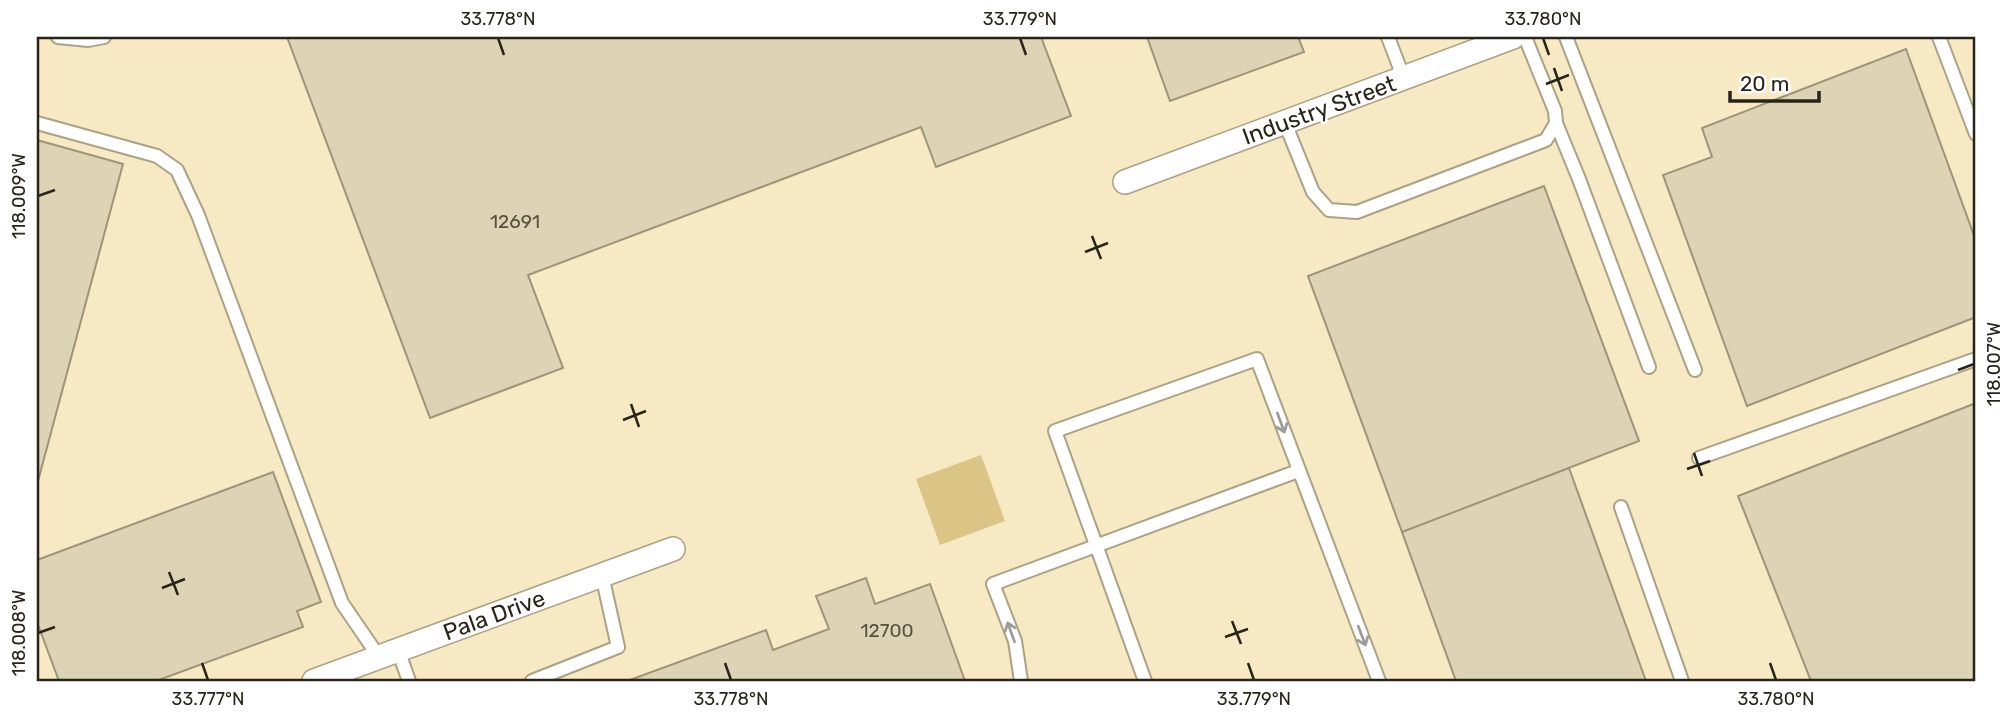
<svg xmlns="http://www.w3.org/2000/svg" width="2013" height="718" font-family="Rubik,sans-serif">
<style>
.built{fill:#f6e9c3}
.pitch{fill:#dac586}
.building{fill:#ddd3b5;stroke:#9e9478;stroke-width:2}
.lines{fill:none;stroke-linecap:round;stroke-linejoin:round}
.lane-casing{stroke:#aba285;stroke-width:16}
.street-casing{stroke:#aba285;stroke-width:26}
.lane{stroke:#fff;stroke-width:12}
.street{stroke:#fff;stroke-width:23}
.oneway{stroke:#9e9c98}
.ticks{fill:none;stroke:#282419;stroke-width:2.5}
.labels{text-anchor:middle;stroke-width:5;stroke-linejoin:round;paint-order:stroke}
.number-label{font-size:19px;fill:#555040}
.street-label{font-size:23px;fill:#282419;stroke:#fff}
.neatline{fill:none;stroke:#282419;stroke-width:2.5}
.ticks-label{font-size:18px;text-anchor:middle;fill:#282419}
</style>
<rect width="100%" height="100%" fill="#fdf3d4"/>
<path class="built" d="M 37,37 L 1976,37 L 1976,681 L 37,681 Z"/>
<path class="pitch" d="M 981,455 L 1005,521 L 940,545 L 916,479 Z"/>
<path class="building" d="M 287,37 L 1041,37 L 1071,116 L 936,167 L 921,127 L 528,275 L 563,368 L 430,418 Z
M 1147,37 L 1298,37 L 1304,52 L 1170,101 Z
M 1906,49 L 1976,241 L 1976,317 L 1747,406 L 1663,175 L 1712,157 L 1702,128 Z
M 37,140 L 123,164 L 38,481 L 37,480 Z
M 1544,186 L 1639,441 L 1402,532 L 1308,276 Z
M 1976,403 L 1976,681 L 1811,681 L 1738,496 Z
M 1569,468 L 1646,681 L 1456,681 L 1402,532 Z
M 273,472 L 321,602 L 297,611 L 303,627 L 156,681 L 59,681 L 37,622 L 37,560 Z
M 866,578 L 875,604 L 930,584 L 965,681 L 627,681 L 766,630 L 773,650 L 829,629 L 816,596 Z"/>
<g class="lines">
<defs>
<path id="lane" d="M 58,37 L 88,40 L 104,37
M 1388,37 L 1404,79
M 1566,37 L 1695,370
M 1939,37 L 1976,134
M 37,123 L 157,156 L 177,170 L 198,215 L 342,603 L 379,657
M 1285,123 L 1313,192 L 1329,210 L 1357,212 L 1546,140 L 1556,123 L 1555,111 L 1525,37
M 1556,123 L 1579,179 L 1649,367
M 1699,458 L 1976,359
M 1621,507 L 1682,681
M 398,650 L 409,681
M 532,681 L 618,647 L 602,575
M 1021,681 L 1015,641 L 993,584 L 1298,471
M 1145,681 L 1055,431 L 1257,359 L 1379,681"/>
<path id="street" d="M 1125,182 L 1513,37
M 314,681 L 673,549"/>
</defs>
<use href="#lane" class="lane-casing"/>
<use href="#street" class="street-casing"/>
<use href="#lane" class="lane"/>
<use href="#street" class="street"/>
</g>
<defs><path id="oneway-shaft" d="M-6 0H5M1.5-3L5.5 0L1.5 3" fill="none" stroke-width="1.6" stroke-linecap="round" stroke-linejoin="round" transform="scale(1.75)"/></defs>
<g class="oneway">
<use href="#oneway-shaft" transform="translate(1281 423) rotate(70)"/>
<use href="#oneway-shaft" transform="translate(1011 632) rotate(-110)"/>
<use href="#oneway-shaft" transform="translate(1362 636) rotate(69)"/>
</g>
<path class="ticks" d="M 498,38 L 504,55M 1020,38 L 1026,55M 1543,38 L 1549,55M 1554,68 L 1562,91M 1546,84 L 1569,75M 38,196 L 55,190M 1092,236 L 1101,259M 1085,252 L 1108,243M 1958,370 L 1974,364M 631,404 L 639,427M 623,420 L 646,411M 1694,453 L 1702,476M 1687,469 L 1710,461M 169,572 L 178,595M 162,588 L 185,579M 1232,621 L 1241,644M 38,633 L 55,627M 1225,637 L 1248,629M 202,663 L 208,680M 725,663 L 731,680M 1248,663 L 1254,680M 1770,663 L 1776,680"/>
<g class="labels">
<g class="number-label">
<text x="515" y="228">12691</text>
<text x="887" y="637">12700</text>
</g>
<g class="street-label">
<text transform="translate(1319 110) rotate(-20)" y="8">Industry Street</text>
<text transform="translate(494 615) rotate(-20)" y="8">Pala Drive</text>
</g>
</g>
<rect width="2013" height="718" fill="none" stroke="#ffffff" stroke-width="77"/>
<path d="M1730 91v10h89v-10" fill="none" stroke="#282419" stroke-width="3.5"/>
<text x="1740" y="91" font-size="21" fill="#282419" stroke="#ffffff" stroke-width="5" paint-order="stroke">20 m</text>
<rect x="38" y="38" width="1936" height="642" class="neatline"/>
<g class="ticks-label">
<text x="498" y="25">33.778°N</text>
<text x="1020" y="25">33.779°N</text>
<text x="1543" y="25">33.780°N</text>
<text transform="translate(19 196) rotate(-90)" y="6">118.009°W</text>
<text transform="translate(1994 364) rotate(-90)" y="6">118.007°W</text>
<text transform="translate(19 633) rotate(-90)" y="6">118.008°W</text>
<text x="208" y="705">33.777°N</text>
<text x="731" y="705">33.778°N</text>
<text x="1254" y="705">33.779°N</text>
<text x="1776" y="705">33.780°N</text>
</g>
</svg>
